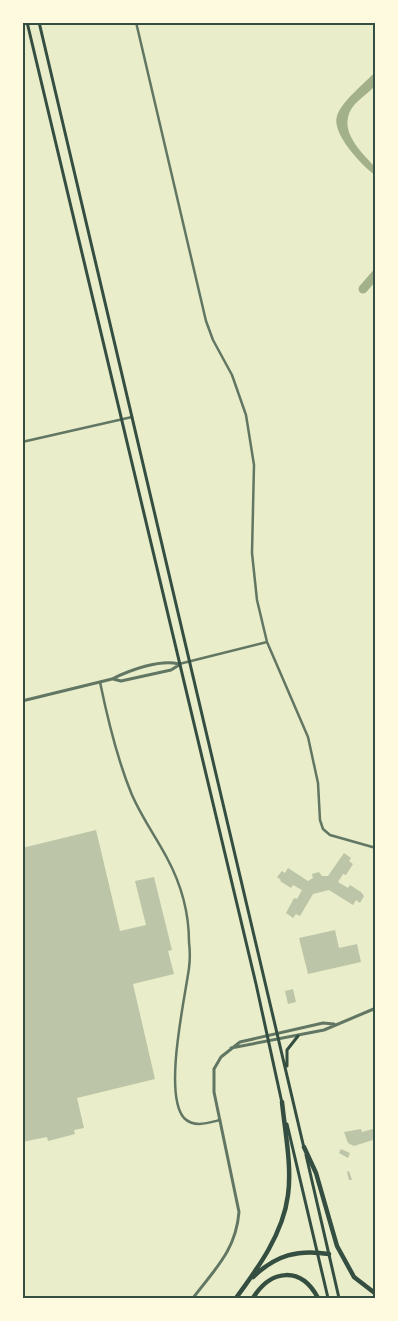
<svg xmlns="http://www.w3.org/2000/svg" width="398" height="1321" font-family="Inter,sans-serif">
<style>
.water{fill:#a3b18a}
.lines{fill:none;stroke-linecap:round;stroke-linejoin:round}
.river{stroke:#a3b18a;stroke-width:9}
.building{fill:#bcc5a7}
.minor{stroke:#617663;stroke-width:2.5}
.tertiary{stroke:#617663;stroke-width:3}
.secondary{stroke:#344e41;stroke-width:3}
.motorway{stroke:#344e41;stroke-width:4.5}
.neatline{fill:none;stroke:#344e41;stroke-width:2}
</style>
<rect width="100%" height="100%" fill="#e9edc9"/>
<path class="water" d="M 375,72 L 375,86 C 369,92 361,98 355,104 C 335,127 359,150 375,167 L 375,175 C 362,166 331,133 337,116 C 341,102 365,83 375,72 Z"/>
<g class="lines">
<path class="river" d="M 363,289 L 376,274"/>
</g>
<path class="building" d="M 96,830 L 120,931 L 146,925 L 135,881 L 154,877 L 172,950 L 168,951 L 174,974 L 133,984 L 155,1079 L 77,1098 L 84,1128 L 74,1130 L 75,1134 L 56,1139 L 48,1141 L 47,1137 L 22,1142 L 22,848 Z
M 344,853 L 351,858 L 349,861 L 353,864 L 346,875 L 343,874 L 338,882 L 348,888 L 350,885 L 361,892 L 364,896 L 360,903 L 356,900 L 353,905 L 329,890 L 313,894 L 300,916 L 296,914 L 293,918 L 286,913 L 294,898 L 297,899 L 302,890 L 293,885 L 291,888 L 280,881 L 281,880 L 277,877 L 282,871 L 285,873 L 288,868 L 308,881 L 313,878 L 312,874 L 319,872 L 322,876 L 328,876 Z
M 335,930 L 339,948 L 357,944 L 361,962 L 308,974 L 299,938 Z
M 293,989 L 296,1002 L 288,1004 L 285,991 Z
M 376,1128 L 376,1139 L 354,1146 L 348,1143 L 344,1132 L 361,1129 L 362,1132 Z
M 341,1149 L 350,1153 L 348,1158 L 339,1153 Z
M 349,1171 L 352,1180 L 349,1180 L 347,1172 Z"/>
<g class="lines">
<path class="minor" d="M 136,22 L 206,321 L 213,340 L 232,375 L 246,415 L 254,465 L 252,553 L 257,600 L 267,642 L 308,737 L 318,783 L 320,820 L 323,829 L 330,835 L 376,848
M 22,442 L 132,417
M 179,664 L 267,642
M 100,682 C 108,721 117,759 132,795 C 142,818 156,837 167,858 C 181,884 189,913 189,942 C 190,950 190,960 189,968 C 185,998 163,1094 184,1118 C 194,1128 208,1123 220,1120"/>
<path class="tertiary" d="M 113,679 L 121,681 L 171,670 L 179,665
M 22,701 L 112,679 C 130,670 160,659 179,664
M 231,1048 L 324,1030 L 376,1008
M 193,1298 C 215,1269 236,1250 239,1212 L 214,1092 L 214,1069 L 221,1057 L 240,1042 L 323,1023 L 334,1024"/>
<path class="secondary" d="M 27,22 L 256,984 L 282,1103
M 39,22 L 304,1148
M 287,1066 L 287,1050 L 298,1036
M 287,1124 L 328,1298
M 306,1155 L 339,1298"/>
<path class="motorway" d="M 304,1147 L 316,1173 L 337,1246 L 354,1277 L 376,1294
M 253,1277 C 276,1255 298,1249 329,1254
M 236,1298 C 258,1268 283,1234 288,1195 C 292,1166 285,1132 282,1102
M 253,1298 C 271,1269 301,1266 318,1298"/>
</g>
<rect width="398" height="1321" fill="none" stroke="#fefae0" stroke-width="48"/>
<rect x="24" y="24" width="350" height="1273" class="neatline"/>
</svg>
